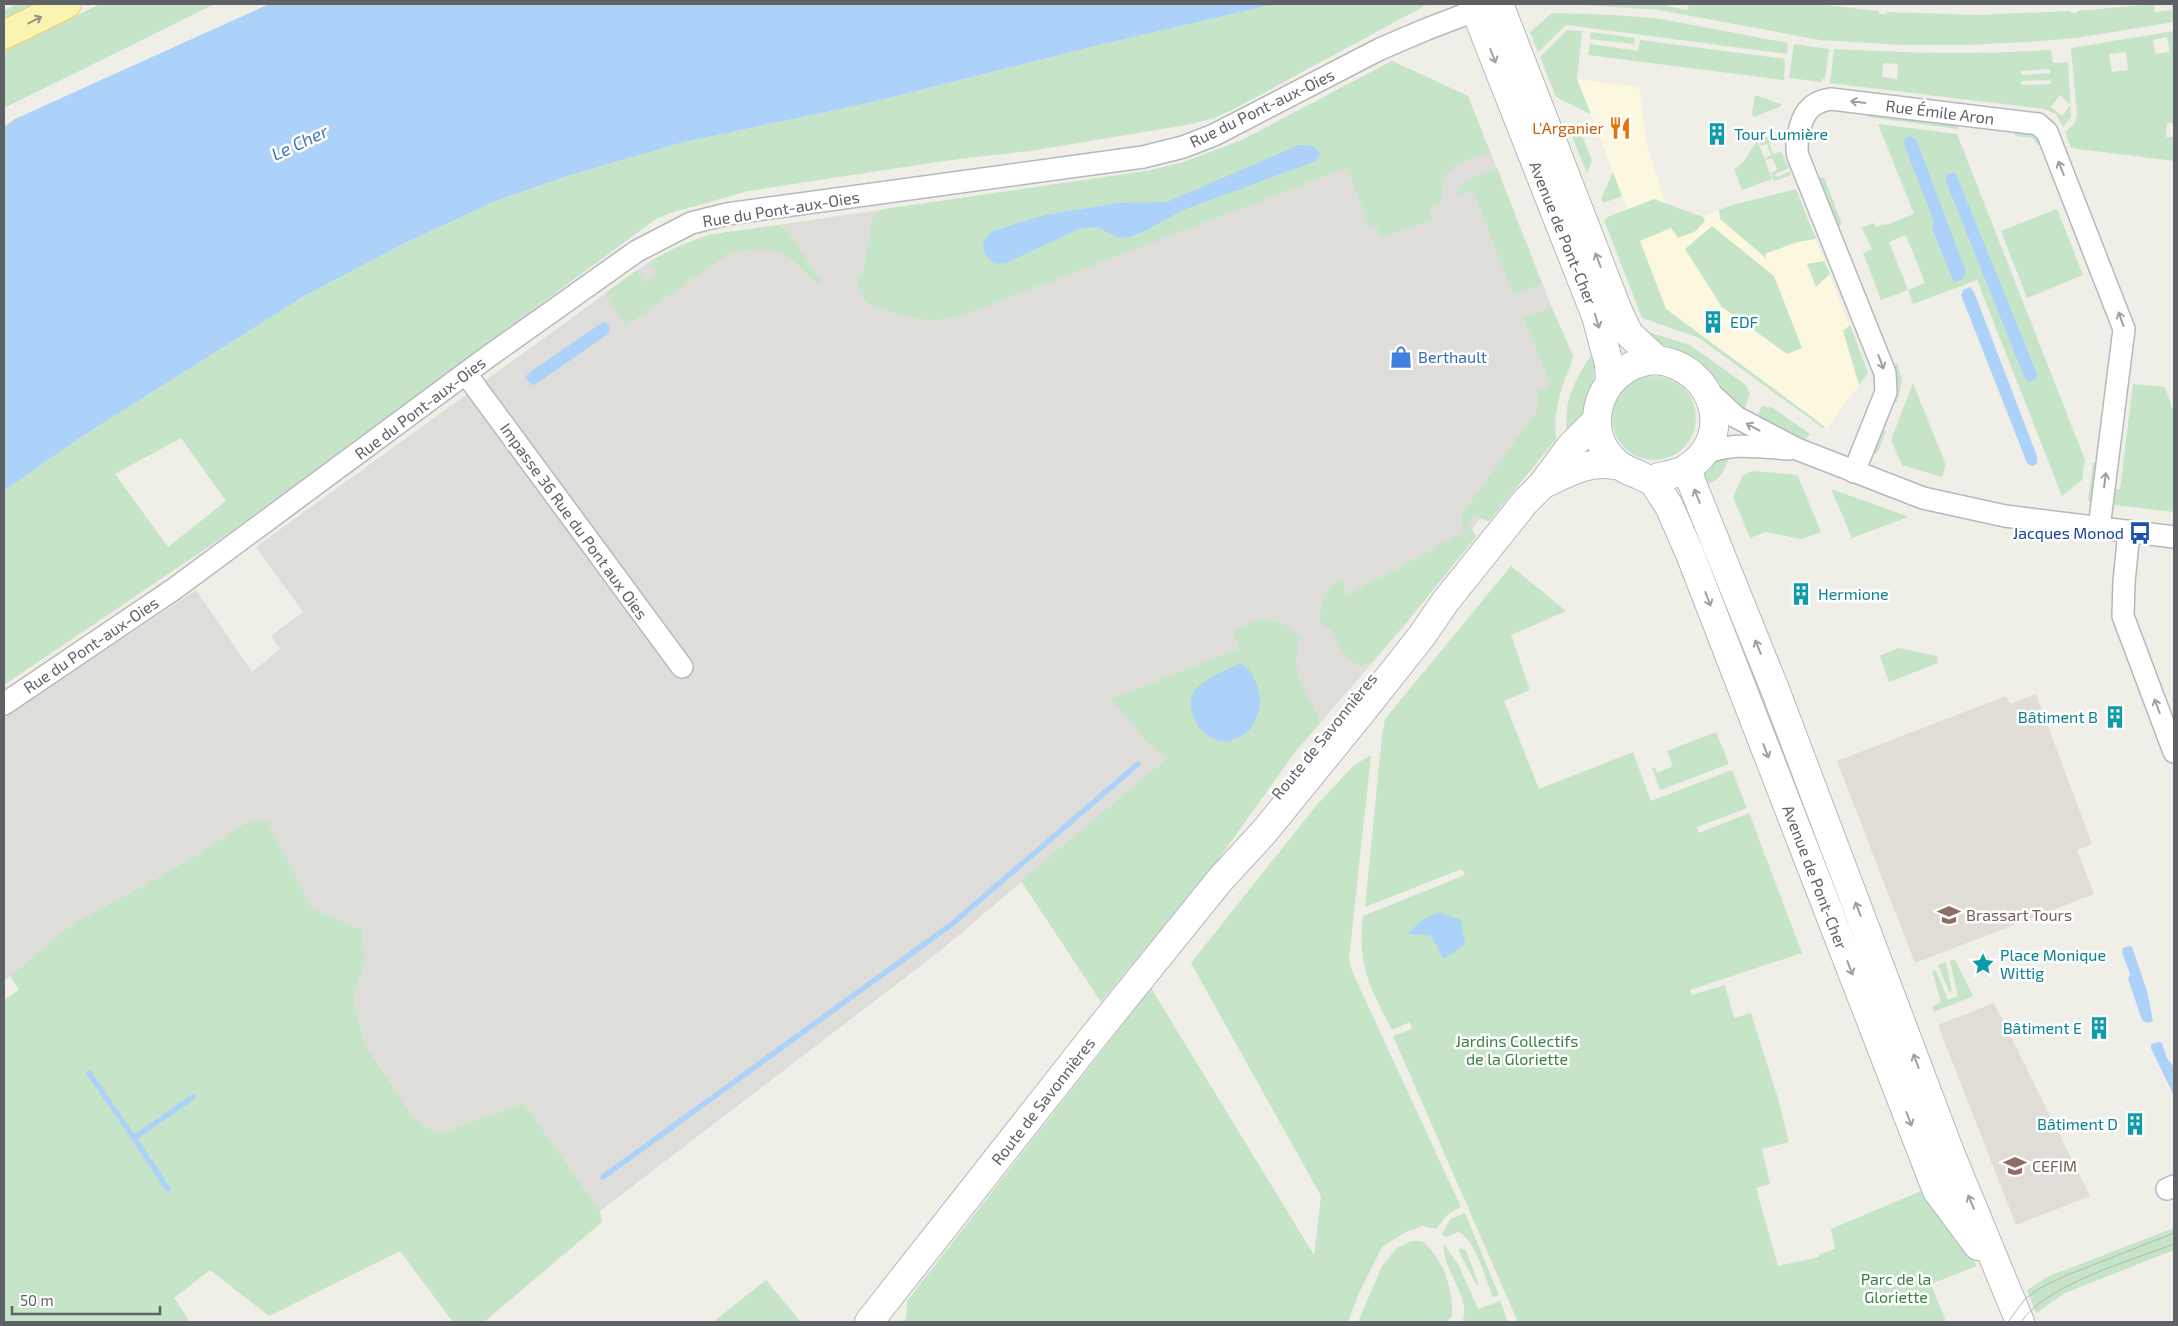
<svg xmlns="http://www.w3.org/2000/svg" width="2178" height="1326" font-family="'Exo 2',sans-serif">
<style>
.commercial{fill:#fcf8e0}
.industrial{fill:#dfddd9}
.education{fill:#dfddd5}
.green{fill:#c6e5c8;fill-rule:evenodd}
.water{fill:#add2f9}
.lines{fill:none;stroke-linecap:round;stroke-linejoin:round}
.stream{stroke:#add2f9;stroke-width:5.5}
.street-casing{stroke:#b7b8bd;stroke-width:24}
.secondary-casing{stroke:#b5b8bd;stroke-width:30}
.primary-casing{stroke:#e8cf68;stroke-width:30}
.street{stroke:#fff;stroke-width:21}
.secondary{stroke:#fff;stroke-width:28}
.primary{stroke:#faf4b2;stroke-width:28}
.tram{stroke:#b5b5b6;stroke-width:1}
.oneway{stroke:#959481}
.oneway2{stroke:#9ea0a3}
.labels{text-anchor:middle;stroke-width:5;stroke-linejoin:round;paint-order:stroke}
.street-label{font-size:16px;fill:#5e6166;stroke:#fff}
.food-label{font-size:16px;fill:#c56008;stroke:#fff;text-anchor:end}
.culture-label{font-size:16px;fill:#0d838f;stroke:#fff;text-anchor:start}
.shop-label{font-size:16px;fill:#366cbe;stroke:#fff;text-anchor:start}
.transit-label{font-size:16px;fill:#164399;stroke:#fff;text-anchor:end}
.education-label{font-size:16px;fill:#785e54;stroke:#fff;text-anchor:start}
.park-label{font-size:16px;fill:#3b8144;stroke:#fff}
.water-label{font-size:18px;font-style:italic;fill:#4d77b3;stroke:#fff}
</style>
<rect width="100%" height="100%" fill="#efeee7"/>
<path class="commercial" d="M 1577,79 L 1639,87 L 1646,142 L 1665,203 L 1703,217 L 1732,205 L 1796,189 L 1868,373 L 1827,428 L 1666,309 Z"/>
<path class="industrial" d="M 1392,61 L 1468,96 L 1552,308 L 1573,356 L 1562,387 L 1557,407 L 1555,425 L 1556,439 L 1489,521 L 1480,519 L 1472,529 L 1476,537 L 1404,626 L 1295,752 L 1217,861 L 1167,758 L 940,951 L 600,1211 L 524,1103 L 439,1133 L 415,1120 L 366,1046 L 353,999 L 365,962 L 335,919 L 312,908 L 298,883 L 252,819 L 179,866 L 71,925 L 4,981 L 4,718 L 196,590 L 252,672 L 280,649 L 271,636 L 303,612 L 256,547 L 649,262 L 677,247 L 708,235 L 1147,171 L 1184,162 L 1242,140 Z"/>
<path class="education" d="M 2036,694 L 2092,844 L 2077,850 L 2094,894 L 1915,963 L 1837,761 L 2006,696 L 2010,704 Z
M 1994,1003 L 2090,1196 L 2016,1225 L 1938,1025 Z"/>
<path class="green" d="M 17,4 L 42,4 L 4,23 L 4,10 Z
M 100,4 L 215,4 L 4,108 L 4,52 Z
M 1275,4 L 1428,4 L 1236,108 L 1214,118 L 1191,124 L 1030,151 L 951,160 L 748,191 L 671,213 L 656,219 L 229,533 L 4,685 L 4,491 L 81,437 L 306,295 L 405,243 L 496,201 L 567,176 L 680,143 L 873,102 L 1099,45 ZM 181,438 L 226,501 L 168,547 L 115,474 Z
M 1571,4 L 1667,4 L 1667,6 L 1687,10 L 1689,4 L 1817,4 L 1879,11 L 1879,14 L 1886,14 L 1887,12 L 1977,15 L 2071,11 L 2071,13 L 2077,13 L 2077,11 L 2154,4 L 2155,12 L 2172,10 L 2171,4 L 2174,4 L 2174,22 L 2083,37 L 2041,41 L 1967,45 L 1903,45 L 1820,40 L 1659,10 Z
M 1552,13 L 1616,15 L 1661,19 L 1788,43 L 1787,54 L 1566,25 L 1538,52 L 1530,32 Z
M 1567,30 L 1582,31 L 1577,79 L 1591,114 L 1556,97 L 1540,57 Z
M 2174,31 L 2174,123 L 2167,123 L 2166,137 L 2174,137 L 2174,161 L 2071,148 L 2065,132 L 2075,123 L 2077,113 L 2071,48 ZM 2167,37 L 2170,52 L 2155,54 L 2153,40 ZM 2126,52 L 2128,70 L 2112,72 L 2109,54 Z
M 1591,32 L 1635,38 L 1634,44 L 1590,39 Z
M 1640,40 L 1785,59 L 1784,80 L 1588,55 L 1590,44 L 1638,51 Z
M 1794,44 L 1829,49 L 1825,79 L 1822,79 L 1822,82 L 1789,78 Z
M 1834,49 C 1908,53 1977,55 2051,50 L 2053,63 L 2068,62 L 2071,117 L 2063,127 L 2056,114 L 2044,109 L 1830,83 ZM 1883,63 L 1898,64 L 1897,79 L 1882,77 ZM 2050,69 L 2050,73 L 2021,75 L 2021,71 ZM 2051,80 L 2051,84 L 2021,85 L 2021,81 ZM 2060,95 L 2071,105 L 2062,116 L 2051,107 Z
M 1392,61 L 1468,96 L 1490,152 C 1462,163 1437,166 1442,203 L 1429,209 L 1433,220 L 1380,238 L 1376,225 L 1370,228 L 1347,168 L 958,317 L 930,321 L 900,315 L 871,305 L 862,297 L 856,277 L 862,276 L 873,217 L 884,209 L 1147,171 L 1184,162 L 1242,140 Z
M 1755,95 L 1781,104 L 1781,106 L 1754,117 L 1752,114 Z
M 1868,112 L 1958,123 L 1958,129 L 1868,117 Z
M 1878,124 L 1957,134 L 2085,460 L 2082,480 L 2062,496 L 1977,280 L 1913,304 L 1908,290 L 1925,283 L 1906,235 L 1889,242 L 1908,290 L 1881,300 L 1863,253 L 1872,249 L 1862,228 L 1874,223 L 1876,227 L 1885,224 L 1886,225 L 1914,214 Z
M 1568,126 L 1583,138 L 1592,160 L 1587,174 Z
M 2015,129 L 2031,132 L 2044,143 L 2038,145 L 2032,138 L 2015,136 Z
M 1758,137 L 1776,138 L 1777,140 L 1769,143 L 1773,154 L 1781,151 L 1789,168 L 1775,174 L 1777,177 L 1790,171 L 1791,175 L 1774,181 L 1771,173 L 1777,170 L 1772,158 L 1766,160 L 1765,158 L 1771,155 L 1767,144 L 1761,146 Z
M 1758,141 L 1772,179 L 1742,190 L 1734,169 C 1749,161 1751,145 1758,141 Z
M 1497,168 L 1542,284 L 1513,294 L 1473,190 L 1459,196 L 1459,187 L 1466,181 Z
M 1613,172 L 1622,196 L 1603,203 L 1601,199 Z
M 1824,177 L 1842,224 L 1837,227 L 1818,179 Z
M 1796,189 L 1816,239 L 1797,242 L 1765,254 L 1767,259 L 1720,219 L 1719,210 L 1732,205 Z
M 1654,199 L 1703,217 L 1705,221 L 1696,231 L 1678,238 L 1671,228 L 1640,241 L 1666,309 L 1825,427 L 1823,428 L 1699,338 L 1642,318 L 1604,220 L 1608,217 Z
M 2057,209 L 2083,275 L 2027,298 L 2001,231 Z
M 777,225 L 788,231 L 821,281 L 818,284 C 810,278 804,269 795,262 C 775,246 750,246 727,255 L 625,326 L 605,293 L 637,270 L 645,282 L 657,274 L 649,262 L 677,247 L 708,235 Z
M 1712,226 L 1774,276 L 1802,348 L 1787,354 L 1722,307 L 1685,249 Z
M 1824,261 L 1830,274 L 1816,287 L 1807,264 Z
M 1552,308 L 1573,356 C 1571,367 1565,376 1562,387 C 1556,404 1554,422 1556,439 L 1489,521 L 1475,515 L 1467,525 L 1476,537 L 1373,662 L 1357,666 L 1342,651 L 1332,630 L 1320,623 C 1320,603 1324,589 1343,578 L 1345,596 L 1463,533 L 1462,514 L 1534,415 L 1539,402 L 1537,391 L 1551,386 L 1523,317 Z
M 1850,325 L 1868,373 L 1859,385 L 1843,331 Z
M 1652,333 L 1690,345 L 1746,385 L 1750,394 L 1743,413 L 1727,398 L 1710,372 L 1699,360 L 1655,341 L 1647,334 Z
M 1594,352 C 1597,368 1590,406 1582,421 C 1579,426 1573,431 1568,435 C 1561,406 1576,375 1594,352 Z
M 1897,363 L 1902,380 L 1897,403 L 1891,401 L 1891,365 Z
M1612 418a42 42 0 1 1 84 0a42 42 0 1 1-84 0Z
M 1913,383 L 1946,465 L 1942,477 L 1902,465 L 1891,440 Z
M 2133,384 L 2165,387 L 2174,412 L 2174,512 L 2114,505 L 2116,489 L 2120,489 Z
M 1762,406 L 1773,408 L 1810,434 L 1805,440 L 1756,420 Z
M 1880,429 L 1886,431 L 1877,454 L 1871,452 Z
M 1730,454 C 1725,471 1720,482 1701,486 C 1703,464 1711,461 1730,454 Z
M 2093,463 L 2099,463 L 2094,501 L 2088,501 Z
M 1752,471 L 1791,474 L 1798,476 L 1821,532 L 1802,539 L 1765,532 L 1750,538 L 1733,497 L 1743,475 Z
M 1831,489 L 1907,516 L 1908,517 L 1852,538 Z
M 1511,566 L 1566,611 L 1511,635 L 1530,690 L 1504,701 L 1539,789 L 1633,752 L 1651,801 L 1732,770 L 1747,808 L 1697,827 L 1699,833 L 1749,813 L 1802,953 L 1690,990 L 1692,995 L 1725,985 L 1734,1018 L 1751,1013 L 1779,1102 L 1789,1142 L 1762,1149 L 1770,1184 L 1756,1188 L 1778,1266 L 1819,1257 L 1819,1254 L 1835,1249 L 1831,1229 L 1928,1188 L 1977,1266 L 1931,1284 L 1946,1322 L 1518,1322 L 1393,1036 L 1412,1029 L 1410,1022 L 1392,1030 C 1370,989 1357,964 1363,916 L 1465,875 L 1462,869 L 1365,907 L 1382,735 L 1385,719 Z
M 1262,619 C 1279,621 1289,625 1300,637 C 1295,660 1294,674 1307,695 C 1312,704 1318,712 1319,724 L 1295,752 L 1217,861 L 1101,1002 L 1021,881 L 1167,758 L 1146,741 L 1111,699 L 1239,648 L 1233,633 L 1244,625 Z
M 1898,648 L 1937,656 L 1938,663 L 1889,682 L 1880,656 Z
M 1716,732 L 1729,764 L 1660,790 L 1652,768 L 1655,767 L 1657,773 L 1673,766 L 1667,751 Z
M 1371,755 L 1349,959 L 1352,971 L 1461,1207 L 1448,1214 L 1436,1229 L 1423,1226 L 1406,1232 L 1382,1247 L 1359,1293 L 1348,1322 L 899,1322 L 906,1319 L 907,1301 L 1151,988 L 1314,1255 L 1321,1196 L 1191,963 L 1316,806 L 1354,765 Z
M 252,819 L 268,822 L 312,908 L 362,930 L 365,962 L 353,999 L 366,1046 L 415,1120 L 439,1133 L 524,1103 L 600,1211 L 602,1222 L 484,1322 L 453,1322 L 400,1251 L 269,1316 L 210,1270 L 174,1298 L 190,1322 L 4,1322 L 4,1000 L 19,990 L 10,976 L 71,925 L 179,866 Z
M 1955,959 L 1973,996 L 1934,1012 L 1932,1007 L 1941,1002 L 1932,971 L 1936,970 L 1948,1000 L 1958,996 L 1950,961 Z
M 1946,962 L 1952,991 L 1949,992 L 1938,965 Z
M 1465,1213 L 1499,1295 L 1493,1297 C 1486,1281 1475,1238 1458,1232 L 1446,1237 L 1442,1234 L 1450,1219 Z
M 2174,1228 L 2174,1250 L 2065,1293 L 2036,1313 L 2027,1290 L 2047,1277 Z
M 1411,1241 L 1422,1241 C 1443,1258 1454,1290 1452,1317 L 1446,1322 L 1358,1322 L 1382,1266 L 1397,1248 Z
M 1444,1244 L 1458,1264 L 1478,1309 L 1500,1301 L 1508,1322 L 1462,1322 C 1473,1299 1441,1269 1444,1244 Z
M 1461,1248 L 1466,1250 L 1479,1285 L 1476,1284 L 1460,1254 L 1459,1250 Z
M 766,1280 L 801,1322 L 713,1322 Z"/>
<path class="water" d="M 269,4 L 1275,4 L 1099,45 L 873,102 L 680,143 L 567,176 L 496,201 L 405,243 L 306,295 L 81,437 L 4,491 L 4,127 L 15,119 Z
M 1911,136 L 1916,139 L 1966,272 L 1963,279 L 1955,282 L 1952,278 L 1932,228 L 1934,222 L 1904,144 L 1905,138 Z
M 1299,145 C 1309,145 1315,145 1320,154 L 1316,161 L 1183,210 L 1143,232 L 1127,238 L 1116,237 L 1097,227 L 1079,229 L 1006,263 L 996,264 C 981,255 978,241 993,231 L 1045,215 L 1117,203 L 1167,202 Z
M 1953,172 L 1956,174 L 2037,374 L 2036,379 L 2029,382 L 2025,379 L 1945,179 L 1946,176 Z
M 1970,287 L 1974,292 L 2037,456 L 2037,464 L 2032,466 L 2027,463 L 1961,295 L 1963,290 Z
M 603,322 L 608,324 L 610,329 L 608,334 L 536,384 L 532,385 L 525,377 L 530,372 Z
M 1241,663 C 1253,671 1258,685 1260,699 C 1261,709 1257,716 1253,725 C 1249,731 1242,736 1235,739 C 1207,753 1178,706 1197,688 C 1209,676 1226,670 1241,663 Z
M 1439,912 L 1461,920 L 1465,944 L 1444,959 L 1430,935 L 1407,934 L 1422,920 Z
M 2129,946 L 2132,947 L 2147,991 L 2153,1021 L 2147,1023 L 2142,1020 L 2128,979 L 2130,974 L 2122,952 L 2123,948 Z
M 2159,1042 L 2162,1043 L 2167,1058 L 2174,1067 L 2174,1096 L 2151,1048 L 2151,1044 Z"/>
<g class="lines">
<path class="stream" d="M 89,1073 L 134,1138
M 603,1177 L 952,924 L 1138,764
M 168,1189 L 134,1138 L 193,1097"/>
<defs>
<path id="street" d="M 466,374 L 682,667
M 1706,389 L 1736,417 L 1797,449 L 1923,498 L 2005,516 L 2174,537
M 1701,456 C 1727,441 1760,447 1789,449
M 1854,472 L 1886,392 L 1885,373 L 1798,156 C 1796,149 1797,143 1798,136 C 1802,115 1809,102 1831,99 L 2038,124 L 2047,132 L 2124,329 L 2099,528
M 2129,532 L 2124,582 L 2123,616 L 2174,752
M 4,704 L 174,589 L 489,356 L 637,251 L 691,223 L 727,214 L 1143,157 L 1183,147 L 1214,135 L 1380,49 L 1427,29 L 1490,5
M 2167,1189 L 2174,1186"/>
<path id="secondary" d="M 1473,4 L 1596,316 L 1609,364 L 1610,382
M 1499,4 L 1618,311 L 1629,334 L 1657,360
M 1657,360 C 1716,367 1737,440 1684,470 C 1676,474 1668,475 1659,477 C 1656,478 1654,480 1652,480 C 1648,480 1641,476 1637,474 C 1573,453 1590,363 1657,360 Z
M 1689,467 L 1691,481 L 1776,692 L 1951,1155 L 2020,1322
M 1652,480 L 1669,506 L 1690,554 L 1937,1191 L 1978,1246
M 1546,483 C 1571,471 1591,459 1620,466
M 869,1322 L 1094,1036 L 1219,881 L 1264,832 L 1360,714 L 1421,637 L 1445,602 L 1525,502 L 1542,485 L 1570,447 L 1597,420"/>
<path id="primary" d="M 4,35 L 67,4"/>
</defs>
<use href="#street" class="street-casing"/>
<use href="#secondary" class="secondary-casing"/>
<use href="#primary" class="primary-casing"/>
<use href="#street" class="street"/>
<use href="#secondary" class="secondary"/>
<use href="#primary" class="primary"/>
<path class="tram" d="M 2008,1322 L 2025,1299 L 2040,1288 L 2065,1276 L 2174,1233
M 2021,1322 C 2045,1285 2132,1260 2174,1244"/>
</g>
<defs><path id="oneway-shaft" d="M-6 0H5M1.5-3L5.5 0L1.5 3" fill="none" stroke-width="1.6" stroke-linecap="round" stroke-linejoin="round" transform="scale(1.25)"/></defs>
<use class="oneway" href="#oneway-shaft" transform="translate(35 20) rotate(-27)"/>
<g class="oneway2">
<use href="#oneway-shaft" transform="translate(1493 56) rotate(69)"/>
<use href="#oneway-shaft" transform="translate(1858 102) rotate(-173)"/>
<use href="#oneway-shaft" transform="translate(2061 168) rotate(-112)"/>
<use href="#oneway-shaft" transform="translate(1598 260) rotate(-111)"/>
<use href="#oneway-shaft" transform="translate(2121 319) rotate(-109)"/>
<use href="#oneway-shaft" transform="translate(1597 321) rotate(73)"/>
<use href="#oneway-shaft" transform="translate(1881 362) rotate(69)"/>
<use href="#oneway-shaft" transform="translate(1753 427) rotate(-152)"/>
<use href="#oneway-shaft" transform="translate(2105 480) rotate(-83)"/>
<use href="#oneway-shaft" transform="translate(1697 496) rotate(-112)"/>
<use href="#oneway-shaft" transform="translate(1708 599) rotate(69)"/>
<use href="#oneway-shaft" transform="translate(1758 647) rotate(-112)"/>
<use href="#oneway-shaft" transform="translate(2157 706) rotate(-111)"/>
<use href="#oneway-shaft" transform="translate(1766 751) rotate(69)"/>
<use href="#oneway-shaft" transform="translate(1858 909) rotate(-111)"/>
<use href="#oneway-shaft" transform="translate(1850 968) rotate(69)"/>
<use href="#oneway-shaft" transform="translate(1916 1061) rotate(-111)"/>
<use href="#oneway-shaft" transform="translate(1909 1119) rotate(69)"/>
<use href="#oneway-shaft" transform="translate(1971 1202) rotate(-113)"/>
</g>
<defs>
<symbol id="restaurant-bare" viewBox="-9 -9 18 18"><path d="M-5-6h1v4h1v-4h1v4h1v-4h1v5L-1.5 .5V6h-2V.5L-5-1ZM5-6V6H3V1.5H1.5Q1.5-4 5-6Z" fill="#e8710a" stroke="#fff" stroke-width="2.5" paint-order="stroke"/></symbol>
<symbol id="building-bare" viewBox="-9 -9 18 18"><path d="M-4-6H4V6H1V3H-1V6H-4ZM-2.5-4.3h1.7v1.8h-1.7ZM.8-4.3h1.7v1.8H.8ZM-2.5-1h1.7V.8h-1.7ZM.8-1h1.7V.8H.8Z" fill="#0f9aa8" stroke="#fff" stroke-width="2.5" paint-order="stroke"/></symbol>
<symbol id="shop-bare" viewBox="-9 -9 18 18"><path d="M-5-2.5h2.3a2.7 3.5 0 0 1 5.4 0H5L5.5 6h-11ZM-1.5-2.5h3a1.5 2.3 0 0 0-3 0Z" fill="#3f7fe0" stroke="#fff" stroke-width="2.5" paint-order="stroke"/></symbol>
<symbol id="bus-bare" viewBox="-9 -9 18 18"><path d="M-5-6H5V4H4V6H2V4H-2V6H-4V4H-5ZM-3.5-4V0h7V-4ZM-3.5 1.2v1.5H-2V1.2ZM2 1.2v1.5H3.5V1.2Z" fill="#1a4fb4" stroke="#fff" stroke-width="2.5" paint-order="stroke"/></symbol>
<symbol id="university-bare" viewBox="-9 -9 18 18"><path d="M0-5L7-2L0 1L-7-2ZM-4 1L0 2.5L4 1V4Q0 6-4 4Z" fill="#8d6e63" stroke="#fff" stroke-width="2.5" paint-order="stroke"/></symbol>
<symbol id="sight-bare" viewBox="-9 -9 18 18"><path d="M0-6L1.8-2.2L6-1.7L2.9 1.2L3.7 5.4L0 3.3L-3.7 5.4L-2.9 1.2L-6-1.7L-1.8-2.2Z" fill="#0f9aa8" stroke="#fff" stroke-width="2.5" paint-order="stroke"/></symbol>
</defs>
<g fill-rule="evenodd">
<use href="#restaurant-bare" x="1604" y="112" width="32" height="32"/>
<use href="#building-bare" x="1701" y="118" width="32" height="32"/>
<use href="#building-bare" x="1697" y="306" width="32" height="32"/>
<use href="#shop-bare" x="1385" y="341" width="32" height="32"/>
<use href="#bus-bare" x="2124" y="517" width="32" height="32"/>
<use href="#building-bare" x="1785" y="578" width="32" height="32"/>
<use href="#building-bare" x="2099" y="701" width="32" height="32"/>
<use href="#university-bare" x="1933" y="899" width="32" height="32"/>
<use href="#sight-bare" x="1967" y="948" width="32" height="32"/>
<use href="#building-bare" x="2083" y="1012" width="32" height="32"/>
<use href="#building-bare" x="2119" y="1108" width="32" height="32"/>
<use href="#university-bare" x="1999" y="1150" width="32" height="32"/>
</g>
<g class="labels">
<g class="street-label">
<text transform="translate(1262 108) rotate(-26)" y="6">Rue du Pont-aux-Oies</text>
<text transform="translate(1940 112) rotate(7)" y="6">Rue Émile Aron</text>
<text transform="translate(781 209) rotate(-9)" y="6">Rue du Pont-aux-Oies</text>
<text transform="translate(1563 233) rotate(68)" y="6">Avenue de Pont-Cher</text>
<text transform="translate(420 408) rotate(-37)" y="6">Rue du Pont-aux-Oies</text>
<text transform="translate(574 521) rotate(54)" y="6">Impasse 36 Rue du Pont aux Oies</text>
<text transform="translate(91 645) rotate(-34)" y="6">Rue du Pont-aux-Oies</text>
<text transform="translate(1324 736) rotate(-51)" y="6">Route de Savonnières</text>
<text transform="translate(1815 877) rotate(69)" y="6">Avenue de Pont-Cher</text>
<text transform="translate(1043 1101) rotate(-52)" y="6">Route de Savonnières</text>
</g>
<g class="food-label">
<text x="1604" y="134">L'Arganier</text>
</g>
<g class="culture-label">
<text x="1734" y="140">Tour Lumière</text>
<text x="1730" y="328">EDF</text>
<text x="1818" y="600">Hermione</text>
<text x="2098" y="723" text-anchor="end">Bâtiment B</text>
<text x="2000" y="961">Place Monique<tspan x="2000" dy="18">Wittig</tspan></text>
<text x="2082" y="1034" text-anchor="end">Bâtiment E</text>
<text x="2118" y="1130" text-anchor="end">Bâtiment D</text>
</g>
<g class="shop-label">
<text x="1418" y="363">Berthault</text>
</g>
<g class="transit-label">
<text x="2124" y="539">Jacques Monod</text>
</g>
<g class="education-label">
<text x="1966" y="921">Brassart Tours</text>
<text x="2032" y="1172">CEFIM</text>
</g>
<g class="park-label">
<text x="1517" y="1047">Jardins Collectifs<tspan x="1517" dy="18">de la Gloriette</tspan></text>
<text x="1896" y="1285">Parc de la<tspan x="1896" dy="18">Gloriette</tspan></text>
</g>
<g class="water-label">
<text transform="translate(300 143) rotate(-25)" y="6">Le Cher</text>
</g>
</g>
<rect width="2178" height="1326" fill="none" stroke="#5e6166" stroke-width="10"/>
<path d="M12 1306v8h148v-8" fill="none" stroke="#5e6166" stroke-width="2.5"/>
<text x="20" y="1306" font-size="15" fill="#5e6166" stroke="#ffffff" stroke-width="4" paint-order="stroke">50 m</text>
</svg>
